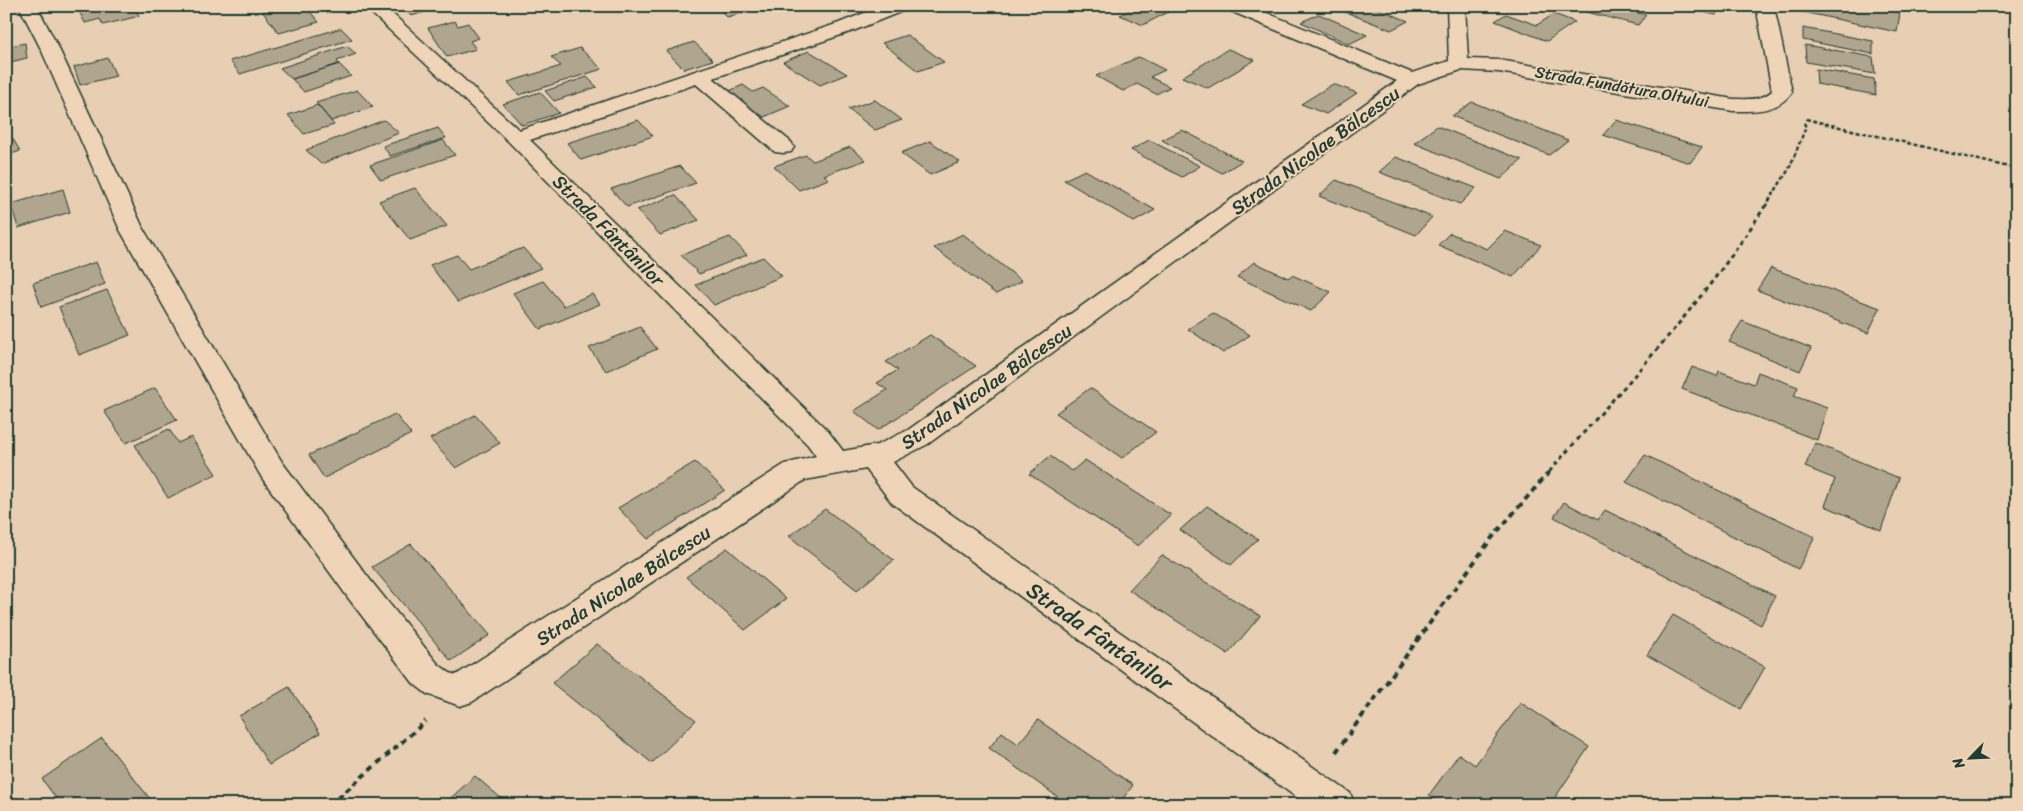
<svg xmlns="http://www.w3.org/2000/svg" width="2023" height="811" font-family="Sriracha,sans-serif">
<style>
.building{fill:#b0a58f;stroke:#1f3d34}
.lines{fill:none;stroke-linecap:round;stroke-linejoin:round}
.minor-casing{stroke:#1f3d34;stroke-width:3}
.path-far2{stroke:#1f3d34;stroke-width:2.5;stroke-dasharray:4 2.5;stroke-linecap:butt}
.path-far1{stroke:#1f3d34;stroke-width:3;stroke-dasharray:4.5 4;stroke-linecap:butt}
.path{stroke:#1f3d34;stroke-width:4;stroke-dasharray:6 4.5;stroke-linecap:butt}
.minor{fill:#f0d4b7;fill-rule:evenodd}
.labels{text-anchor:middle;stroke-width:4;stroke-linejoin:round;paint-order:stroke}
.far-street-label{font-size:16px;fill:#1f3d34;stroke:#f0d4b7}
.street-label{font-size:19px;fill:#1f3d34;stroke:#f0d4b7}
.near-street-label{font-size:22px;fill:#1f3d34;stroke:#f0d4b7}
</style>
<rect width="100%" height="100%" fill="#e8ceb2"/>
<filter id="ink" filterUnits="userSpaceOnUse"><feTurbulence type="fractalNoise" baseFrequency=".02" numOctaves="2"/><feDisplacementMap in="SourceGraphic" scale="10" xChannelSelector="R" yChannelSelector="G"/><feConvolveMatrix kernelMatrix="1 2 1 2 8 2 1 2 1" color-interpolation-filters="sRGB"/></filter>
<g filter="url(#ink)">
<path class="building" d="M 100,6 L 134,6 L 139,16 L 103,25 L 100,19 L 85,23 L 79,11 Z
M 279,6 L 305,6 L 319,22 L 279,33 L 262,11 Z
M 412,6 L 446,6 L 411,16 L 404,8 Z
M 716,6 L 746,6 L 750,11 L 727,17 Z
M 850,6 L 874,6 L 857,11 Z
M 1138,6 L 1158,6 L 1170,11 L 1143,25 L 1120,15 Z
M 1343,6 L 1372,6 L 1408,21 L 1391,30 L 1338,9 Z
M 1577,6 L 1614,6 L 1646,15 L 1638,25 L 1575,9 Z
M 1675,6 L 1719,6 L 1716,15 Z
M 1805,6 L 1868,6 L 1900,13 L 1897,32 L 1803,12 Z
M 1319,14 L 1367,35 L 1349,44 L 1301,22 Z
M 1506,14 L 1537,25 L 1554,14 L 1575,22 L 1547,41 L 1495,21 Z
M 455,21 L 458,26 L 468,23 L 479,38 L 470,41 L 476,49 L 447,57 L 428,28 Z
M 341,28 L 352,39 L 240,74 L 230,61 Z
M 1803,28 L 1873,41 L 1873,54 L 1803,40 Z
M 907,35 L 944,62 L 918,71 L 882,43 Z
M 694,42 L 713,60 L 684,69 L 666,51 Z
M 25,43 L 27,58 L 6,63 L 6,47 Z
M 1805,45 L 1873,57 L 1875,74 L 1806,62 Z
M 347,46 L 356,54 L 337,61 L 339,64 L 292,79 L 280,68 Z
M 580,48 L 602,69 L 519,95 L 508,82 L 561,66 L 551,57 Z
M 1228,49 L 1255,60 L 1208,88 L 1182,77 Z
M 809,51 L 847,74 L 820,85 L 783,62 Z
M 1139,57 L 1165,70 L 1150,77 L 1170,87 L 1156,94 L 1137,84 L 1123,91 L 1096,76 Z
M 108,58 L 116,76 L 80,85 L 74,67 Z
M 339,64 L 351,76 L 304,92 L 292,79 Z
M 1816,69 L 1874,79 L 1876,95 L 1817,84 Z
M 587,77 L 597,87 L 554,101 L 545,91 Z
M 1333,84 L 1357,93 L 1326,114 L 1301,104 Z
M 743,85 L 753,92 L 763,88 L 790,106 L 764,117 L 727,92 Z
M 357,90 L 373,107 L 331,121 L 316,103 Z
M 540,92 L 559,113 L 522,125 L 503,104 Z
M 875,100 L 902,120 L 875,130 L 848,109 Z
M 1472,102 L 1568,140 L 1549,155 L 1452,116 Z
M 318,105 L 334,125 L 304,134 L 288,115 Z
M 384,120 L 399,133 L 321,164 L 306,150 Z
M 638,120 L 653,136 L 581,160 L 567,143 Z
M 1616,120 L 1702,147 L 1690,163 L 1603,135 Z
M 1437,126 L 1522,160 L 1501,179 L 1414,143 Z
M 6,127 L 20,151 L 6,156 Z
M 438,128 L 446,138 L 390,156 L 383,146 Z
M 1182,130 L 1242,161 L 1222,173 L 1162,140 Z
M 443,140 L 455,155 L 381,180 L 370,165 Z
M 1149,140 L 1200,166 L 1182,177 L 1131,150 Z
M 930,141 L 960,162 L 930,175 L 901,153 Z
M 850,147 L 866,160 L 824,175 L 829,179 L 799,190 L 774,166 L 806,155 L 813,161 Z
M 1396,157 L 1476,188 L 1460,204 L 1379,172 Z
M 680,166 L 696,183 L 627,207 L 611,189 Z
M 1085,170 L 1155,210 L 1134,222 L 1064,180 Z
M 1336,180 L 1432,217 L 1416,235 L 1319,196 Z
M 415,188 L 447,226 L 410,240 L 379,201 Z
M 63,189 L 70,212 L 18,228 L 11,204 Z
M 675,195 L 699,220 L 660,235 L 637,210 Z
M 1505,231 L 1541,245 L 1513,277 L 1438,245 L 1450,233 L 1487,249 Z
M 963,234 L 1022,281 L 996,294 L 934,248 Z
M 730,237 L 747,255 L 699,274 L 681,255 Z
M 523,248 L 541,268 L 458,302 L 430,265 L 457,255 L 469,269 Z
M 763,257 L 782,276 L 714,305 L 696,285 Z
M 96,262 L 105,284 L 41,307 L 33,283 Z
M 1254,262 L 1288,278 L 1292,275 L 1331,292 L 1311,311 L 1237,277 Z
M 1771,268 L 1880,308 L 1868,333 L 1757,290 Z
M 543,281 L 564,306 L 592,294 L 600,304 L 540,329 L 513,293 Z
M 107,290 L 130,335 L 79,355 L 59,307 Z
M 1213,313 L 1250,335 L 1223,353 L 1188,329 Z
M 1742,321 L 1811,348 L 1800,371 L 1729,342 Z
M 640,327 L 657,349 L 606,371 L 589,348 Z
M 930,335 L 976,366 L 878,430 L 854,411 L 887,390 L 877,383 L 898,370 L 886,362 Z
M 1692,367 L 1717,376 L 1719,371 L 1754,384 L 1758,372 L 1798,387 L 1794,396 L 1827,408 L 1817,440 L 1682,389 Z
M 155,388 L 177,420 L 126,443 L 104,411 Z
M 1090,388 L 1156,432 L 1122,458 L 1056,413 Z
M 395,414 L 411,434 L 324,478 L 309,455 Z
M 475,415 L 500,443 L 456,468 L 430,439 Z
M 169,429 L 178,443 L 191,437 L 216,474 L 168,498 L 135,445 Z
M 1815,443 L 1899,478 L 1881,530 L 1825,506 L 1835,479 L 1805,467 Z
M 1645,455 L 1815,537 L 1798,569 L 1626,482 Z
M 1050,456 L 1072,471 L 1085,460 L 1171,515 L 1138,546 L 1029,474 Z
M 695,462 L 725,490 L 648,539 L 618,508 Z
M 1564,502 L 1598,520 L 1605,510 L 1775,596 L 1761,625 L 1554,517 Z
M 1207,506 L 1258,539 L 1231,565 L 1180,530 Z
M 825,509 L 894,560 L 857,590 L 789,536 Z
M 411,544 L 490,635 L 451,661 L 372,567 Z
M 727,548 L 786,599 L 745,630 L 686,577 Z
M 1162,555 L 1260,616 L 1228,654 L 1129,590 Z
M 1673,615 L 1765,667 L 1741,709 L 1647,655 Z
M 597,644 L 696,720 L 652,763 L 552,683 Z
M 289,687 L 320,733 L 269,765 L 239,716 Z
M 1521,703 L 1589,747 L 1550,805 L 1442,805 L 1429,795 L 1459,754 L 1475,765 Z
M 1038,720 L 1133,785 L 1118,805 L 1069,805 L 989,748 L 1002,732 L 1018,744 Z
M 102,738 L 155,805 L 61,805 L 42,779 Z
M 475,776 L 509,805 L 443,805 Z"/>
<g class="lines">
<defs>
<path id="minor" d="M 19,6 L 37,6 L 59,49 L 144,230 L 282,462 L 371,581 L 438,664 L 450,673 L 456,675 L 785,464 L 816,456 L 808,445 L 509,142 L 364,6 L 384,6 L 519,130 L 839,23 L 882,6 L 908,6 L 905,10 L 853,31 L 713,78 L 791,142 L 794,147 L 791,152 L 783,153 L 775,152 L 696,84 L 530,140 L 828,431 L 843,451 L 877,445 L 908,430 L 1397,81 L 1228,10 L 1225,6 L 1250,6 L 1412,73 L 1449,61 L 1447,6 L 1465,6 L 1468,59 L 1499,60 L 1733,99 C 1748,99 1760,101 1772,91 L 1756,6 L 1774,6 L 1792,92 C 1778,112 1755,111 1733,111 L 1499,72 L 1461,70 L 1418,84 L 928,444 L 893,462 L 912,487 L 1350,793 L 1355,805 L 1307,805 L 892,503 L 866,469 L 805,480 L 472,702 L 460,706 L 427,694 L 414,684 L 349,599 L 262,478 L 120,230 L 41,49 Z"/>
</defs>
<use href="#minor" class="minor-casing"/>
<path class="path-far2" d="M 2017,6 L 2017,11
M 1806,119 L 2017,169
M 1765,207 L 1789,169 L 1806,127 L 1803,121"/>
<path class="path-far1" d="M 1549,472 C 1624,386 1704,303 1765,206"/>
<path class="path" d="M 1336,752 L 1491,539 L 1550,471
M 330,805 L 426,721"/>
<use href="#minor" class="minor"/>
</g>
</g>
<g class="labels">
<g class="far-street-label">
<text transform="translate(1622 86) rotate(10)" y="6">Strada Fundătura Oltului</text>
</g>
<g class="street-label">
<text transform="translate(1315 150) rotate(-36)" y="7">Strada Nicolae Bălcescu</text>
<text transform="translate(609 230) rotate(45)" y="7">Strada Fântânilor</text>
<text transform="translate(986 386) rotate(-35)" y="7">Strada Nicolae Bălcescu</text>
<text transform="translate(623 585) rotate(-33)" y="7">Strada Nicolae Bălcescu</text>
</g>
<g class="near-street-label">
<text transform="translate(1100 636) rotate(35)" y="8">Strada Fântânilor</text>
</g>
</g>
<rect width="2023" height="811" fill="none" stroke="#f0d4b7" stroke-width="25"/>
<rect x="12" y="12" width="1998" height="786" fill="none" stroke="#1f3d34" stroke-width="2" filter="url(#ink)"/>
<g transform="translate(1970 758) rotate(246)" stroke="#f0d4b7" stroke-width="4" paint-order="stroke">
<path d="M0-4L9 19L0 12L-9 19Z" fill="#1f3d34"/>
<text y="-8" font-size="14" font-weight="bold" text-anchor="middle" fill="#1f3d34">N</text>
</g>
</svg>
